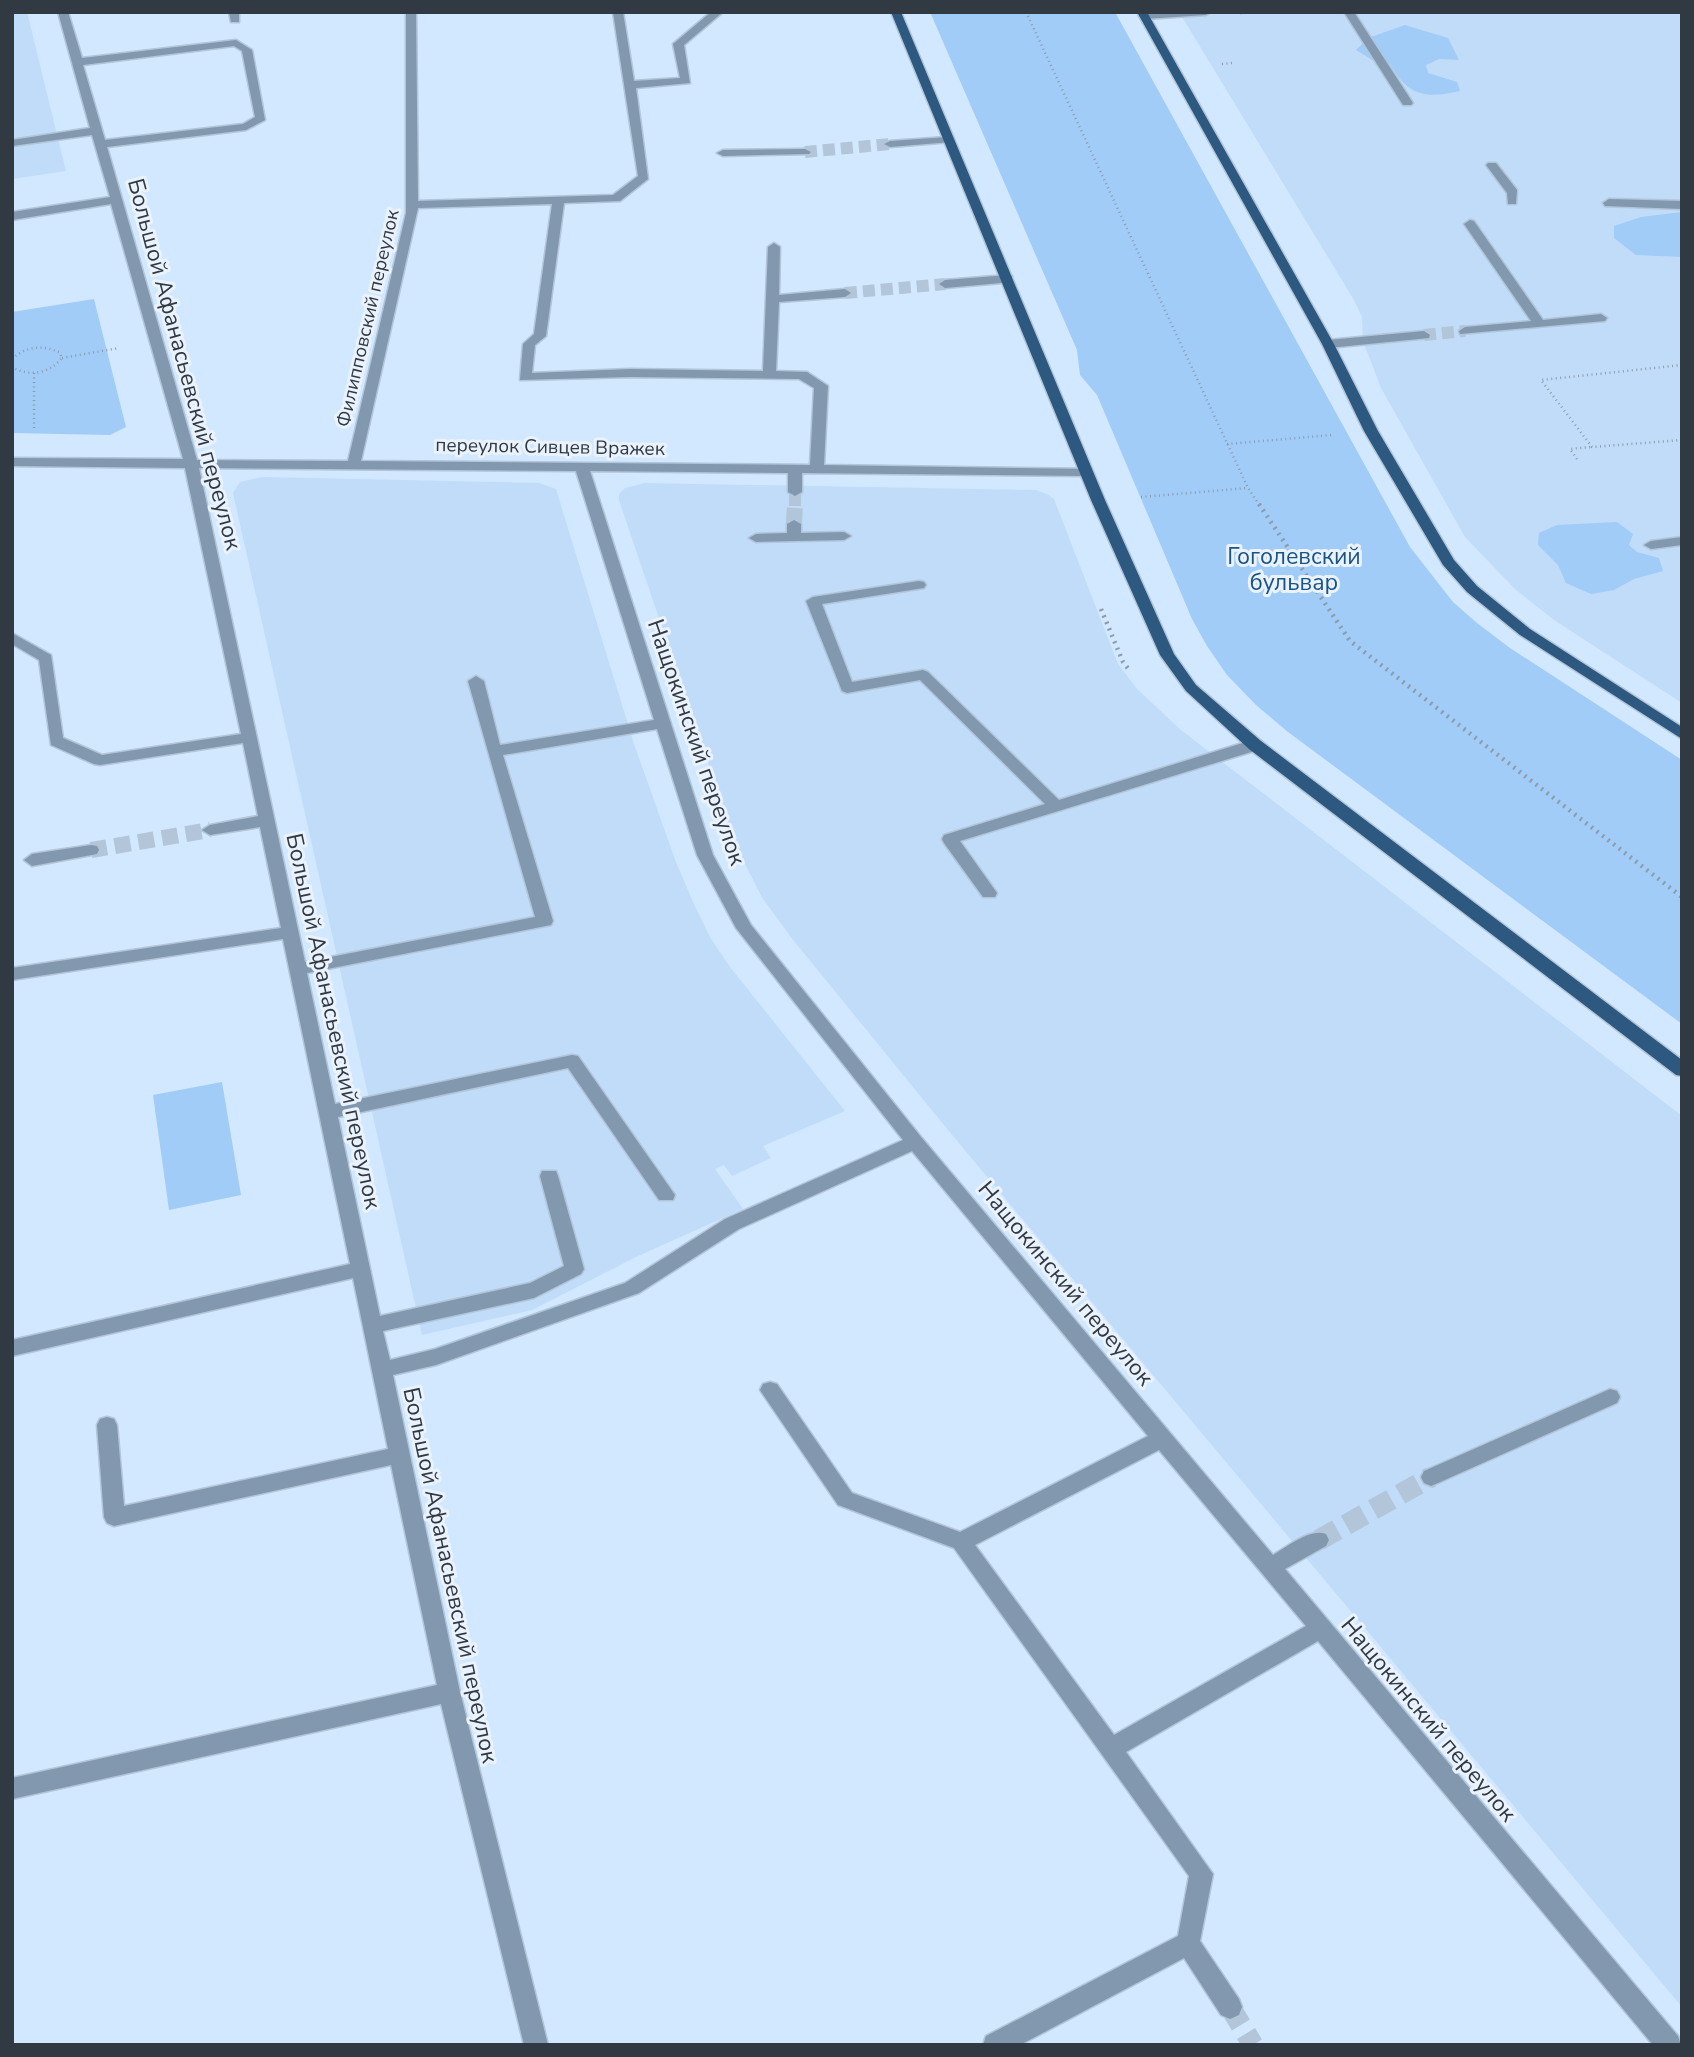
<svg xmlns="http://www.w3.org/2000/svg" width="1694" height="2057" font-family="'Nunito Sans',sans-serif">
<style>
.built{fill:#c0dcf9}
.green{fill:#a0ccf7}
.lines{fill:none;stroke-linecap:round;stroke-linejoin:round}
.minor-tunnel-far2{stroke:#b2c5d9;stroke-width:12;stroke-dasharray:12 6;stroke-linecap:butt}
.minor-tunnel-far1{stroke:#b2c5d9;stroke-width:16;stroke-dasharray:16 8;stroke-linecap:butt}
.minor-tunnel{stroke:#b2c5d9;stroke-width:21;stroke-dasharray:21 10;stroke-linecap:butt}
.minor-casing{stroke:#b2c5d9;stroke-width:3}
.major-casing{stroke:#b2c5d9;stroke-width:3}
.path-far1{stroke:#8c9cad;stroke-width:2.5;stroke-dasharray:1 3.5;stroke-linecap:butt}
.path{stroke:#8c9cad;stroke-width:4.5;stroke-dasharray:2 5;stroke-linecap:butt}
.minor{fill:#8198af;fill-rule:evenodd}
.major{fill:#2d587f;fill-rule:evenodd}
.labels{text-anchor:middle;stroke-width:6;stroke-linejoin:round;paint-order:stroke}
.far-street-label{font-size:19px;fill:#313942;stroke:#eaf3fd}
.street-label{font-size:23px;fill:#313942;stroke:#eaf3fd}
.park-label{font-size:23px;fill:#1a5485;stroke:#eaf3fd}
</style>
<rect width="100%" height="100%" fill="#d2e8ff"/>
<path class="built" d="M 12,12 L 27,12 L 66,171 L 12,179 Z
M 1179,12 L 1682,12 L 1682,703 L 1554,620 L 1515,589 L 1465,537 L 1381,388 L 1363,341 L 1362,317 L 1354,300 Z
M 262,477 L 539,483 L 556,489 L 634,744 L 676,862 L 693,902 L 711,939 L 730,967 L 845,1111 L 763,1146 L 771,1158 L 732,1176 L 724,1165 L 715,1169 L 743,1209 L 638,1256 L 532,1310 L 422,1335 L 233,493 L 240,482 Z
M 645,483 L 1036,490 L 1049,495 L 1054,499 L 1118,664 L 1138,690 L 1181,730 L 1682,1116 L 1682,2007 L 948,1130 L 794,941 L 763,899 L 737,849 L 619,500 L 619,494 L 625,488 Z"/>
<path class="green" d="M 930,12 L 1115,12 L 1410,547 L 1453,602 L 1477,623 L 1510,648 L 1682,760 L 1682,1024 L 1288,732 L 1256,705 L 1227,675 L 1207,646 L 1192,619 L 1097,395 L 1080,375 L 1077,350 Z
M 1405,25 L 1448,38 L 1459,60 L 1439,59 L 1426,65 L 1428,73 L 1457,82 L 1460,91 C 1425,99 1408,96 1390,64 L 1374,61 L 1356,50 L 1368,38 Z
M 1682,212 L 1682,257 L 1636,255 L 1614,238 L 1614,226 L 1641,217 Z
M 94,299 L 126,427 L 110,435 L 12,433 L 12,312 Z
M 1617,522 L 1633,534 L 1629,545 L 1637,552 L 1659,558 L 1663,571 L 1634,579 L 1614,590 L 1591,594 L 1566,583 L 1558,565 L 1538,545 L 1539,533 L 1557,525 Z
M 222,1082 L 241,1195 L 169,1210 L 153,1095 Z"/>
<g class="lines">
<path class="minor-tunnel-far2" d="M 805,152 L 890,144
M 845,293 L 945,284
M 1424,335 L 1465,331
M 795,506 L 795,492"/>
<path class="minor-tunnel-far1" d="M 794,524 L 795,504
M 91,850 L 210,830"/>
<path class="minor-tunnel" d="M 1319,1540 L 1431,1477
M 1230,2007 L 1253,2045"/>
<defs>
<path id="minor" d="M 58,12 L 68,12 L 82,58 L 236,40 L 252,50 L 265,120 L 246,130 L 107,147 L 197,460 L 348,461 L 406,213 L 406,12 L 416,12 L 418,201 L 613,195 L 638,176 L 613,12 L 623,12 L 634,81 L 680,78 L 673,44 L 711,12 L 723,12 L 684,45 L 690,83 L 636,88 L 648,179 L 620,201 L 564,203 L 546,336 L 535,345 L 532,373 L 630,369 L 763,371 L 768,247 L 774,243 L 780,247 L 779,295 L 845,289 L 851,293 L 845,297 L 779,302 L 776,371 L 807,372 L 828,386 L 824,465 L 1091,469 L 1091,475 L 1086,476 L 802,473 L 802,492 L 795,496 L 788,492 L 788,473 L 590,471 L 713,855 L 751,925 L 921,1137 L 1273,1555 C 1287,1547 1310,1528 1326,1534 L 1329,1540 L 1326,1546 L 1285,1569 L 1678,2036 L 1681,2045 L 1653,2045 L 1318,1641 L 1126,1752 L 1213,1874 L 1200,1941 L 1239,1999 L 1242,2007 L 1239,2015 L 1230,2019 L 1221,2015 L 1184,1958 L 1020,2045 L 983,2045 L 986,2036 L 1178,1936 L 1189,1876 L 954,1548 L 838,1505 L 760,1390 L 763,1384 L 770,1382 L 777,1384 L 852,1493 L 960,1532 L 1148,1436 L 912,1151 L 739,1229 L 639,1293 L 436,1365 L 393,1375 L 460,1692 L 548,2045 L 524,2045 L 441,1704 L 12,1799 L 12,1778 L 437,1685 L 391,1465 L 114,1526 L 107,1523 L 104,1517 L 97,1425 L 100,1419 L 107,1417 L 114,1419 L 117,1425 L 124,1506 L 388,1449 L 353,1278 L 12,1356 L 12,1340 L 350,1264 L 283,939 L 12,980 L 12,968 L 281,928 L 260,827 L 210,835 L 202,830 L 210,825 L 258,816 L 243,743 L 100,765 L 94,764 L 51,745 L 39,660 L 12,644 L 12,633 L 51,655 L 63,738 L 102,755 L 241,734 L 185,468 L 12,466 L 12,458 L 183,459 L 111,204 L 12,220 L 12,212 L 110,197 L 92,135 L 12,146 L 12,140 L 90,128 ZM 234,46 L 242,51 L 255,117 L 243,124 L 105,140 L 83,65 ZM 552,204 L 534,334 L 523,344 L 520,380 L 630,377 L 799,379 L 814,388 L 810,465 L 361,461 L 418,208 ZM 199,468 L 576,471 L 654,720 L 500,745 L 484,681 L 476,676 L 468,681 L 535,917 L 305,962 ZM 657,729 L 697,855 L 736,928 L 903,1140 L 725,1219 L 625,1283 L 435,1349 L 390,1360 L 383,1331 L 534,1298 L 581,1274 L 584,1269 L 558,1176 L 556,1171 L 542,1171 L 540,1176 L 564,1266 L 530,1283 L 380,1316 L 338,1117 L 568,1068 L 659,1200 L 673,1200 L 675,1195 L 578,1056 L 572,1055 L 335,1104 L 307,973 L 551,925 L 553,921 L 503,755 ZM 1159,1450 L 1306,1626 L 1114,1735 L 975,1545 Z
M 229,12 L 239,12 L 239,22 L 231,22 Z
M 1153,12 L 1211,12 L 1206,15 L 1144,19 L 1139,16 Z
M 1344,12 L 1354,12 L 1413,103 L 1411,105 L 1403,105 Z
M 947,137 L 951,138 L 951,142 L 890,147 L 884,144 L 890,141 Z
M 805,149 L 811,152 L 809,154 L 723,156 L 717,153 L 723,150 Z
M 1488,163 L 1496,163 L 1517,190 L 1516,204 L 1508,204 L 1507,193 L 1486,165 Z
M 1609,199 L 1682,201 L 1682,209 L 1605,206 L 1603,203 Z
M 1470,220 L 1474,221 L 1543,320 L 1601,314 L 1607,318 L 1605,321 L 1460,334 L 1459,331 L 1465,327 L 1531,321 L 1464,224 Z
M 1008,275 L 1012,276 L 1012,282 L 945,288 L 939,284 L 945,280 Z
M 1424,331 L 1430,335 L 1429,338 L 1328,348 L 1322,344 L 1328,340 Z
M 794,520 L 801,524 L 801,533 L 844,532 L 851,536 L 844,540 L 756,542 L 749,538 L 756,534 L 787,533 L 787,524 Z
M 1682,537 L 1682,545 L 1651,549 L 1644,545 L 1651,541 Z
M 919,581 L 924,582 L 926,585 L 924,588 L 822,604 L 852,682 L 923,670 L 928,672 L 1059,800 L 1249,741 L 1261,741 L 1263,745 L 1261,749 L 960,841 L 997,893 L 995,897 L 983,897 L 944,843 L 942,839 L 944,835 L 1045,804 L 920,680 L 847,693 L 842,691 L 806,601 L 813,597 Z
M 91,845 L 97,846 L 99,850 L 97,854 L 32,866 L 24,860 L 32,854 Z
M 1610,1389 L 1617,1391 L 1620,1397 L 1617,1403 L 1438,1483 L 1431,1486 L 1424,1483 L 1421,1477 L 1424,1471 Z"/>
<path id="major" d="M 891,12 L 901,12 L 1105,500 L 1174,654 L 1196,685 L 1261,741 L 1682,1060 L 1682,1076 L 1676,1075 L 1249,749 L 1186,691 L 1160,655 L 1091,500 Z
M 1137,12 L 1147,12 L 1334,344 L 1378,431 L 1454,560 L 1477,586 L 1530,629 L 1682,727 L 1682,739 L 1520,635 L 1467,592 L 1443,565 L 1364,431 L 1322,344 Z"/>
</defs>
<use href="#minor" class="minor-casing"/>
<use href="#major" class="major-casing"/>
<path class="path-far1" d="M 1026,12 L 1248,488 L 1260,506
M 1240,13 L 1257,12
M 1222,64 L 1232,63
M 62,358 L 119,348
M 12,359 C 26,346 42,345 59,352 L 62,358 C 49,374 29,377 12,367
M 1682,365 L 1541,380 L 1592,447 L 1682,440
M 34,373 L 34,428
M 1227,444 L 1332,435
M 1577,459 L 1570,449 L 1591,447
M 1141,497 L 1248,488"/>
<path class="path" d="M 1259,504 L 1350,641 L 1682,897
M 1101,609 L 1123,662 L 1130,671"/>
<use href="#minor" class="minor"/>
<use href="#major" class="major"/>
</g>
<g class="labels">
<g class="far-street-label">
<text transform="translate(367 318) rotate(-77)" y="7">Филипповский переулок</text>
<text transform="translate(550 446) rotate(1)" y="7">переулок Сивцев Вражек</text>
</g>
<g class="street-label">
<text transform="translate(185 364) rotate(75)" y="8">Большой Афанасьевский переулок</text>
<text transform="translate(697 742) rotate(71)" y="8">Нащокинский переулок</text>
<text transform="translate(334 1021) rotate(78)" y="8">Большой Афанасьевский переулок</text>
<text transform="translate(1066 1283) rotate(50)" y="8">Нащокинский переулок</text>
<text transform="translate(451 1575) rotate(78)" y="8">Большой Афанасьевский переулок</text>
<text transform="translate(1429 1719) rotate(50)" y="8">Нащокинский переулок</text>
</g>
<g class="park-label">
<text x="1294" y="564">Гоголевский<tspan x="1294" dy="26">бульвар</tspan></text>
</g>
</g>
<rect width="1694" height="2057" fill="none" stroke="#313942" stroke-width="28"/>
</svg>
